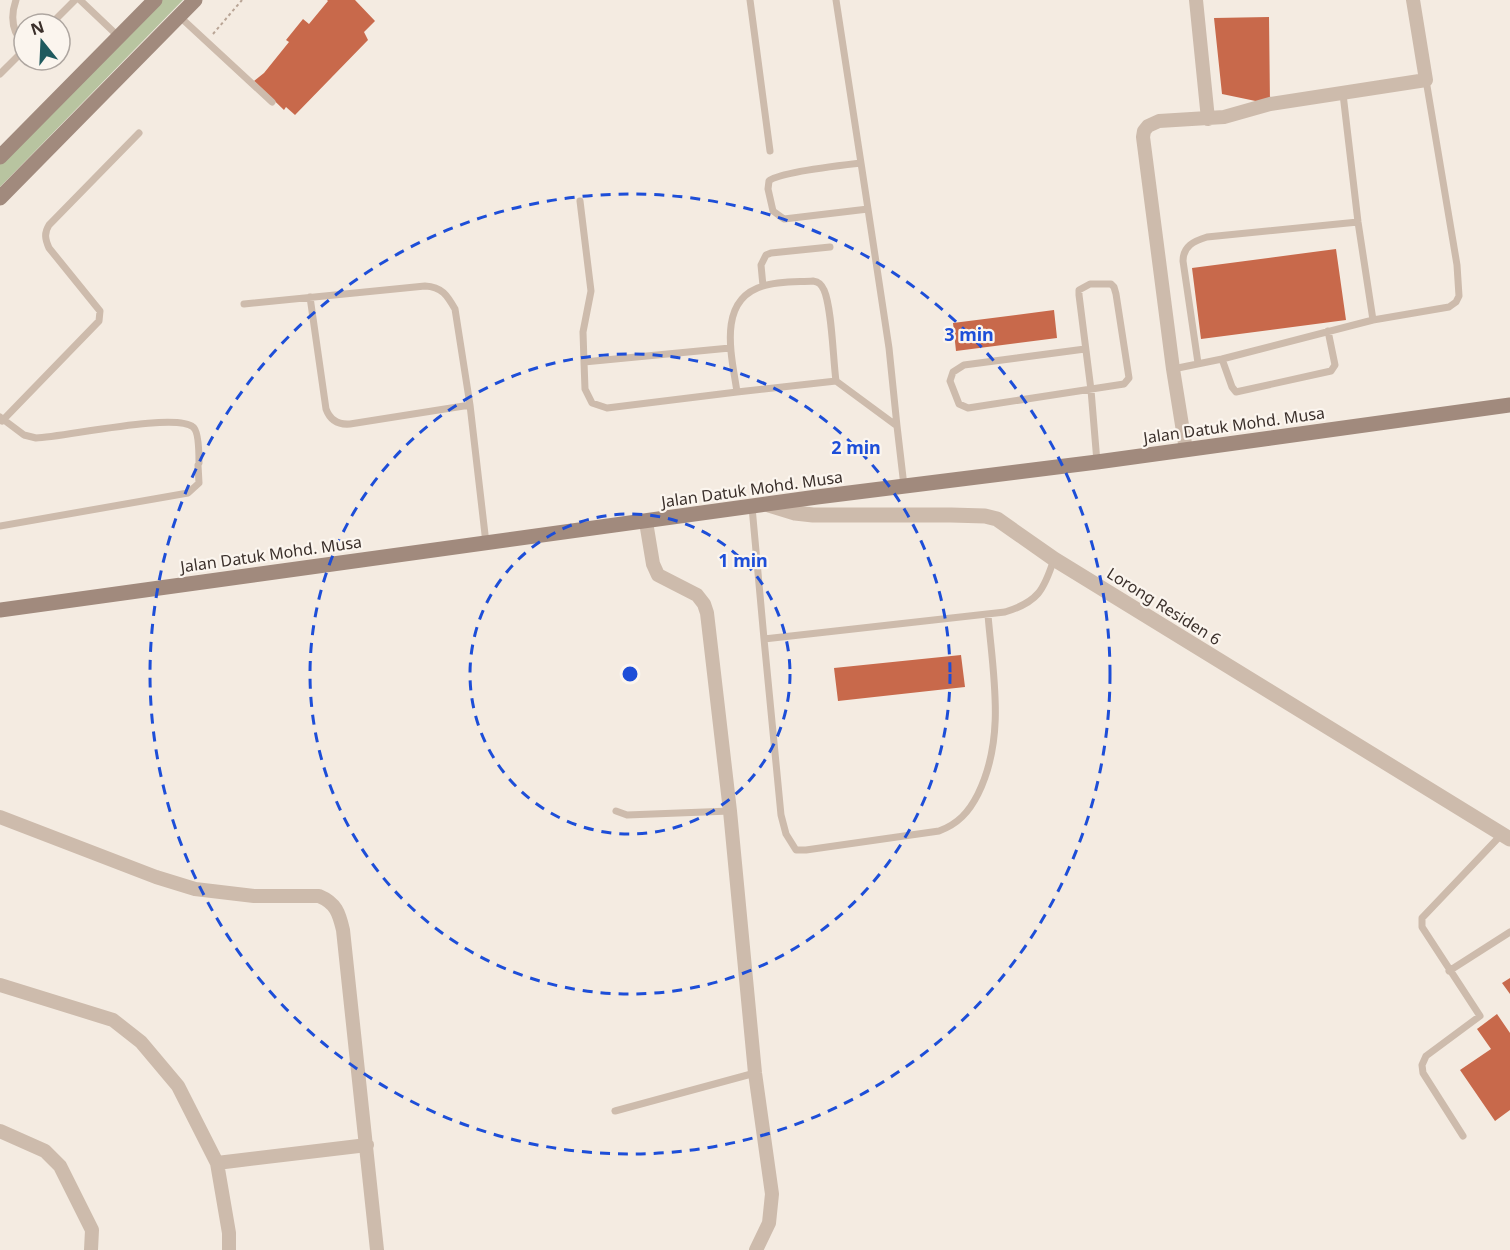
<svg xmlns="http://www.w3.org/2000/svg" width="1510" height="1250" font-family="'Noto Sans',sans-serif">
<style>
.green{fill:#b8c4a0}
.building{fill:#c8694b}
.lines{fill:none;stroke-linecap:round;stroke-linejoin:round}
.path{stroke:#b9a596;stroke-width:2;stroke-dasharray:3 3;stroke-linecap:butt}
.service{stroke:#cdbbac;stroke-width:7}
.minor{stroke:#cdbbac;stroke-width:14}
.tertiary{stroke:#cdbbac;stroke-width:15}
.secondary{stroke:#a18a7d;stroke-width:15}
.ring{fill:none;stroke:#1d4ed8;stroke-width:3;stroke-dasharray:10 8}
.labels{text-anchor:middle;stroke-width:4.5;stroke-linejoin:round;paint-order:stroke}
.street-label{font-size:16px;fill:#3b302b;stroke:#fbf5ee}
.centre{fill:#1d4ed8;stroke:#fbf5ee;stroke-width:3}
.ring-label{font-size:18px;text-anchor:middle;font-weight:bold;fill:#1d4ed8;stroke:#fbf5ee;stroke-width:4.5;stroke-linejoin:round;paint-order:stroke}
</style>
<rect width="100%" height="100%" fill="#f4ebe1"/>
<path class="green" d="M 161,0 L 183,0 L 0,187 L 0,164 Z"/>
<path class="building" d="M 327,0 L 355,0 L 375,21 L 364,32 L 368,40 L 295,115 L 286,107 L 284,110 L 254,81 L 264,73 L 289,42 L 286,40 L 303,19 L 309,24 L 328,1 Z
M 1269,17 L 1270,104 L 1222,94 L 1214,18 Z
M 1336,249 L 1346,320 L 1201,339 L 1192,268 Z
M 1054,310 L 1057,338 L 956,351 L 953,323 Z
M 961,655 L 965,687 L 838,701 L 834,668 Z
M 1510,978 L 1510,994 L 1502,983 Z
M 1497,1014 L 1510,1033 L 1510,1110 L 1495,1121 L 1460,1070 L 1491,1049 L 1477,1029 Z"/>
<g class="lines">
<path class="path" d="M 213,34 L 242,0"/>
<path class="service" d="M 16,0 C 10,17 12,32 24,45
M 80,0 L 119,37
M 750,0 L 770,151
M 836,0 L 861,163
M 179,16 L 272,102
M 51,24 L 75,0
M 0,74 L 24,50
M 580,201 L 591,291 L 583,332 L 584,362
M 868,209 L 861,163 C 844,165 778,172 769,181 L 768,189 L 773,211 L 784,219 L 868,209 L 889,348 L 897,426
M 763,286 L 761,265 L 766,255 L 771,253 L 830,247
M 310,297 L 326,409 C 330,420 338,425 350,424 L 470,405
M 244,304 L 425,286 C 442,287 447,295 455,309 L 470,405 L 486,543
M 1373,320 L 1449,307 L 1456,302 L 1459,296 L 1457,265 L 1426,80
M 730,348 L 584,362 L 585,389 L 592,403 L 607,408 L 737,392
M 1085,349 L 964,365 L 953,372 L 950,381 L 959,404 L 968,408 L 1124,384 L 1129,378 L 1116,294 L 1114,287 L 1111,284 L 1090,284 L 1079,290 L 1079,295 L 1091,390 L 1097,462
M 1222,359 L 1232,387 L 1236,392 L 1331,371 L 1335,365 L 1328,331
M 1198,363 L 1183,261 C 1183,246 1194,241 1207,237 L 1358,222
M 1173,369 L 1222,359 L 1373,320 L 1358,222 L 1343,94
M 836,381 C 833,359 832,308 824,290 C 821,284 819,282 813,281 C 797,282 778,281 763,286 C 716,300 732,357 737,392 L 836,381 L 897,426 L 904,486
M 0,417 L 24,435 L 36,438 C 64,437 176,412 193,427 C 199,431 199,455 199,463 L 198,465 L 199,483 L 188,493 L 0,526
M 2,421 L 99,321 L 100,311 L 49,248 C 45,239 44,233 49,225 L 139,133
M 752,507 L 764,639 L 1005,612 C 1038,602 1044,590 1054,559
M 764,639 L 781,815 L 786,834 L 796,850 L 806,850 L 939,831 C 958,824 969,812 978,794 C 1006,737 993,675 988,615
M 616,811 L 627,815 L 730,811
M 1449,971 L 1510,932
M 615,1111 L 755,1073
M 1463,1136 L 1423,1073 L 1422,1065 L 1426,1056 L 1480,1016 L 1422,927 L 1422,918 L 1502,834"/>
<path class="minor" d="M 1196,0 L 1208,119
M 1186,450 L 1173,369 L 1143,137 L 1144,131 L 1148,126 L 1159,121 L 1224,117 L 1270,104 L 1426,80 L 1413,0
M 646,522 L 653,564 L 658,575 L 697,595 L 704,604 L 707,613 L 730,811 L 755,1073 L 772,1194 L 769,1223 L 756,1250
M 0,817 L 156,877 L 195,889 L 254,896 L 319,896 C 336,903 339,913 343,930 L 377,1250
M 0,985 L 113,1020 L 141,1042 L 178,1086 L 217,1163 L 229,1233 L 229,1250
M 0,1131 L 45,1151 L 60,1166 L 92,1230 L 91,1250
M 217,1163 L 367,1145"/>
<path class="tertiary" d="M 769,505 L 795,513 L 813,515 L 951,515 L 985,516 L 997,519 L 1054,559 L 1510,839"/>
<path class="secondary" d="M 0,157 L 155,0
M 0,198 L 195,0
M 0,610 L 817,497 L 1097,462 L 1510,405"/>
</g>
<g class="ring">
<circle cx="630" cy="674" r="160"/>
<circle cx="630" cy="674" r="320"/>
<circle cx="630" cy="674" r="480"/>
</g>
<g class="labels">
<g class="street-label">
<text transform="translate(1234 425) rotate(-8)" y="6">Jalan Datuk Mohd. Musa</text>
<text transform="translate(752 489) rotate(-8)" y="6">Jalan Datuk Mohd. Musa</text>
<text transform="translate(271 554) rotate(-8)" y="6">Jalan Datuk Mohd. Musa</text>
<text transform="translate(1164 606) rotate(32)" y="6">Lorong Residen 6</text>
</g>
</g>
<circle cx="630" cy="674" r="9" class="centre"/>
<g class="ring-label">
<text x="969" y="341">3 min</text>
<text x="856" y="454">2 min</text>
<text x="743" y="567">1 min</text>
</g>
<g transform="translate(42 42) rotate(342)"><circle r="28" fill="#fbf5ee" stroke="#aea6a0" stroke-width="1.5"/>
<path d="M0-4.5L10 22L0 15L-10 22Z" fill="#1f5a5e"/>
<text y="-9" font-size="16" font-weight="bold" text-anchor="middle" fill="#3b302b">N</text>
</g>
</svg>
